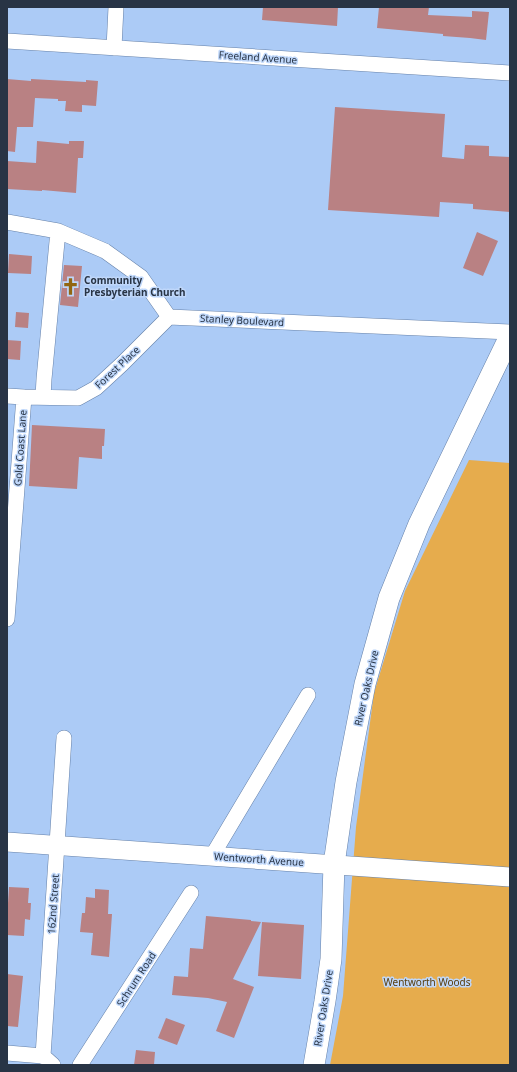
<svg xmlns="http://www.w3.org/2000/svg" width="517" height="1072" font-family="'Noto Sans',sans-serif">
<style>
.green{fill:#e6ac4d}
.building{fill:#b98183}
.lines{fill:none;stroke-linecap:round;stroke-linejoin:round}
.minor-casing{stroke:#6581a9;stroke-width:16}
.tertiary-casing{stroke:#6581a9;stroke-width:20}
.secondary-casing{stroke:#6581a9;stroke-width:22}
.minor{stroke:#fff;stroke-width:15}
.tertiary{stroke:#fff;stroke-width:19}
.secondary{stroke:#fff;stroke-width:21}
.labels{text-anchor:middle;stroke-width:3;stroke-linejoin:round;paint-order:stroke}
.street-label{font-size:10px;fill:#283445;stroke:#bfd7fa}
.poi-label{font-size:10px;font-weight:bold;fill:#283445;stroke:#bfd7fa;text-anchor:start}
.park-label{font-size:10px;fill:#573c0b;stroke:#bfd7fa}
</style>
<rect width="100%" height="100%" fill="#accbf6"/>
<path class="green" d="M 469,460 L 510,463 L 510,1065 L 330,1065 L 343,996 L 356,827 L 374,693 L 405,591 Z"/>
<path class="building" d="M 263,7 L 338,7 L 337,26 L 262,20 Z
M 379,7 L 429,7 L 428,15 L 472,17 L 472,11 L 489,12 L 486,40 L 470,38 L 443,36 L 443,34 L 377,28 Z
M 7,79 L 31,81 L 31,79 L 86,82 L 86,80 L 98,81 L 96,106 L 82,105 L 82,112 L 65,111 L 66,101 L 58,101 L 58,99 L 35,98 L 33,127 L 17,127 L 15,152 L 7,151 Z
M 335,107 L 445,114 L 442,157 L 464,159 L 465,145 L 489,146 L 489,156 L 510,157 L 510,212 L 473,209 L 473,204 L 440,202 L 439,217 L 328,210 Z
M 37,141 L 69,144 L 69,141 L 84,141 L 83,158 L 78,158 L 76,193 L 42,190 L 42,191 L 7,189 L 7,161 L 36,163 Z
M 477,232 L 498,241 L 483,276 L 463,268 Z
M 9,254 L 32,256 L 31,274 L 8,273 Z
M 64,265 L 82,266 L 78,307 L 60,305 Z
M 16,312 L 29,313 L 28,328 L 15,327 Z
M 7,340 L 21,341 L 20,360 L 7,359 Z
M 32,425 L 105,429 L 104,446 L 102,446 L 102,459 L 79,457 L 77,489 L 29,486 Z
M 9,887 L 29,888 L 28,903 L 31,903 L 30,920 L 25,919 L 24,936 L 7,935 L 7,919 Z
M 95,889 L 109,890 L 108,914 L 112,914 L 109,957 L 91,955 L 93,933 L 80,932 L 82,913 L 85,913 L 86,897 L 95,898 Z
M 206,916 L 251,920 L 251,921 L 261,922 L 233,979 L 254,987 L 234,1038 L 216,1031 L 227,1002 L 208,998 L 172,995 L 174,976 L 188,977 L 190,948 L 203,949 Z
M 262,922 L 304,925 L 301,979 L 258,976 Z
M 7,974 L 23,976 L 18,1027 L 7,1026 Z
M 166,1018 L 185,1025 L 177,1045 L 158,1038 Z
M 136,1050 L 155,1052 L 154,1065 L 134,1065 Z"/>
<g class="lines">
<defs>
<path id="minor" d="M 7,41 L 510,73
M 114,48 L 116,7
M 7,222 L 58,231 L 105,251 L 141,277 L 169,317 L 510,332
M 7,396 L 24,397 L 78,398 L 96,388 L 122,364 L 169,317
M 43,397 L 44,379 L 58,231
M 7,619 L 24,397
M 212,856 L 308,695
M 7,1053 L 43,1056
M 53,1065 L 43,1056 L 64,738
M 80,1065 L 191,893"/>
<path id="tertiary" d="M 7,842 L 510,877"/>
<path id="secondary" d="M 314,1065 L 325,1001 L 331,959 L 334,864 L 346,782 L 365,684 L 389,598 L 419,524 L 510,336"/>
</defs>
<use href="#minor" class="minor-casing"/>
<use href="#tertiary" class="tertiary-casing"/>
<use href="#secondary" class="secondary-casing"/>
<use href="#minor" class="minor"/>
<use href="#tertiary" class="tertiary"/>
<use href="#secondary" class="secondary"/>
</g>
<defs>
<symbol id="church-bare" viewBox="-9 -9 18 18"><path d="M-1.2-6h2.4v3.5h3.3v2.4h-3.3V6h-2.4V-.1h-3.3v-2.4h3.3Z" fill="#926611" stroke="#bfd7fa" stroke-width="2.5" paint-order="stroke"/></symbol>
</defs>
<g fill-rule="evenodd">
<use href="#church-bare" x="58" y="274" width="25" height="25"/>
</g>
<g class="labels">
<g class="street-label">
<text transform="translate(258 57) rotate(4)" y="4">Freeland Avenue</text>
<text transform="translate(242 320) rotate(3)" y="4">Stanley Boulevard</text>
<text transform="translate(117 367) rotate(-43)" y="4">Forest Place</text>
<text transform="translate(20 448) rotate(-86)" y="4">Gold Coast Lane</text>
<text transform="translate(366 688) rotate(-77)" y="4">River Oaks Drive</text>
<text transform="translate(259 859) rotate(4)" y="4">Wentworth Avenue</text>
<text transform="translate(53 904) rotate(-86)" y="4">162nd Street</text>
<text transform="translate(136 979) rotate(-57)" y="4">Schrum Road</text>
<text transform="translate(323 1008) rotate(-81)" y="4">River Oaks Drive</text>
</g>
<g class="poi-label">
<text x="84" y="284">Community<tspan x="84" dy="12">Presbyterian Church</tspan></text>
</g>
<g class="park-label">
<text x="427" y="986">Wentworth Woods</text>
</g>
</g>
<rect width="517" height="1072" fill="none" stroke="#283445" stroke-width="16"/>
</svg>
